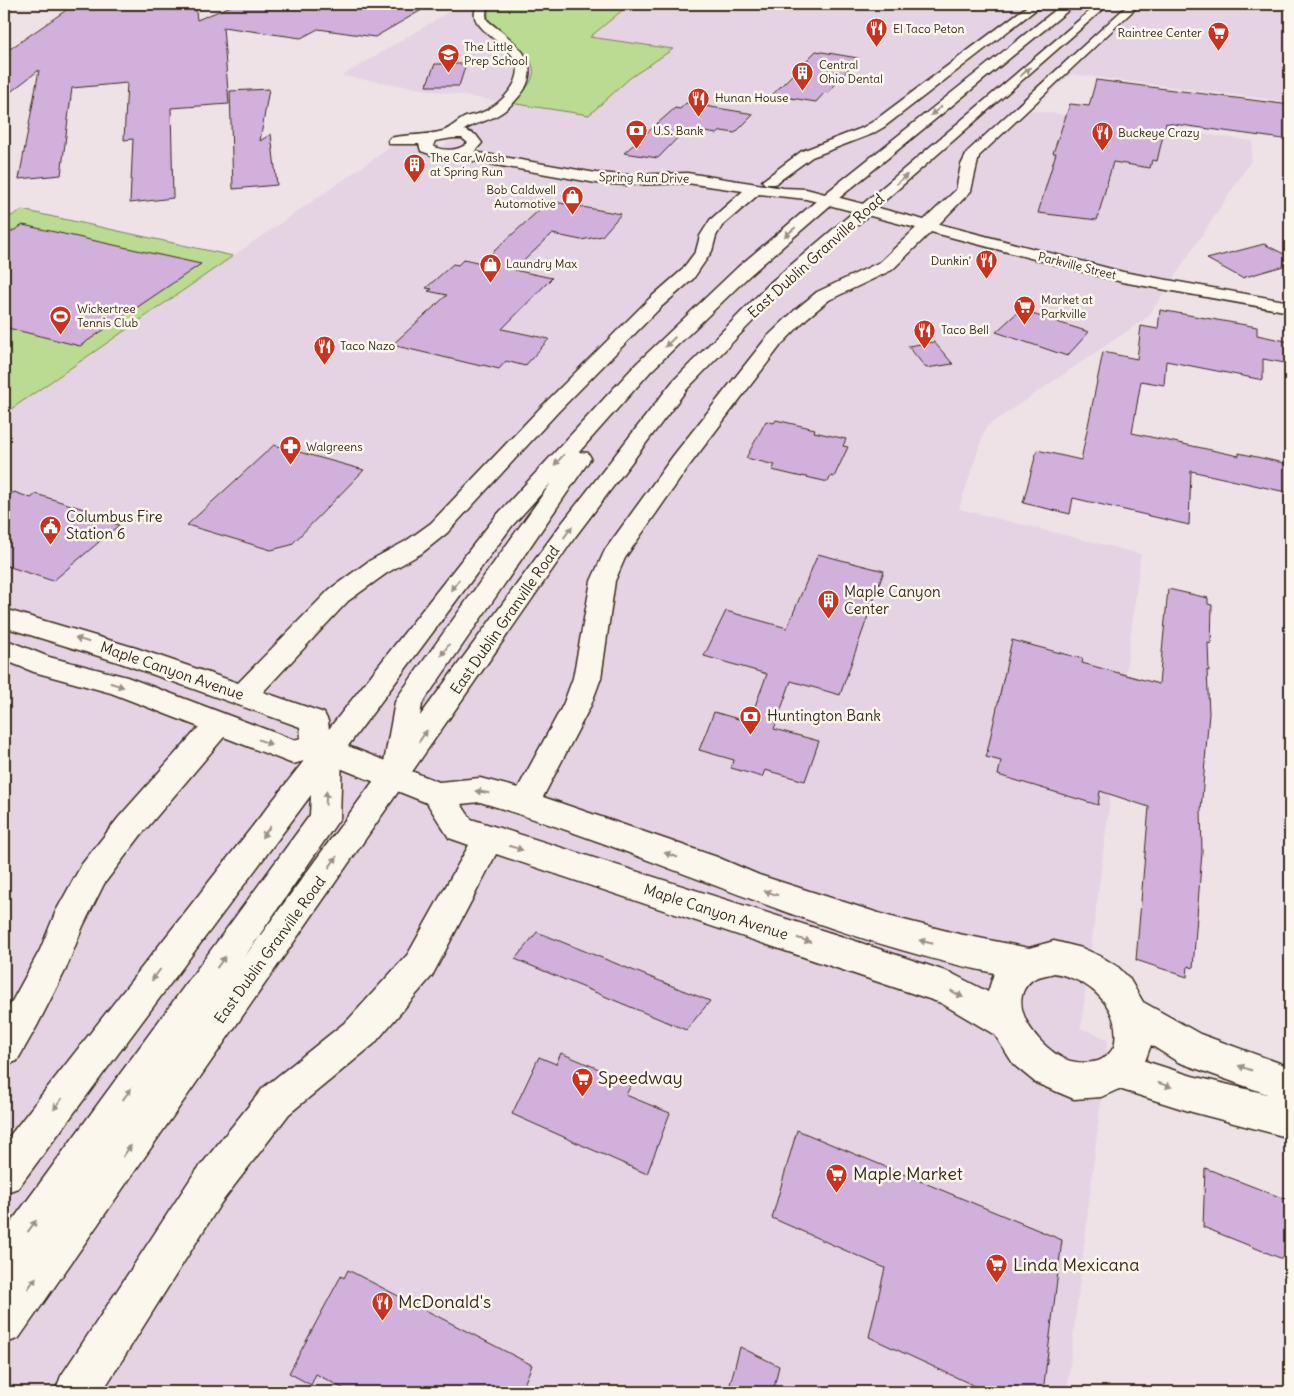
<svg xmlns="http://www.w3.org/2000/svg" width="1294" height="1396" font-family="Delius,sans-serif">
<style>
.built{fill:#e5d3e3}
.green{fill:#bbda92;stroke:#7b8258}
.building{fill:#d1b0db;stroke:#3b2a1e}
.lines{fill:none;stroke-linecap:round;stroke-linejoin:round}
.minor-casing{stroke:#3b2a1e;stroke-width:3}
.major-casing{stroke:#3b2a1e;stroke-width:3}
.minor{fill:#fbf7ec;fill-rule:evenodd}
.major{fill:#fbf7ec;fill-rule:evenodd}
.oneway{fill:#9b9085}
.labels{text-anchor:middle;stroke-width:5;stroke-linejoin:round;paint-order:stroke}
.far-poi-label{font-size:12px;fill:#3b2a1e;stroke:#fbf7ec;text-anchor:start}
.far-street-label{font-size:12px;fill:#3b2a1e;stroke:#fbf7ec}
.street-label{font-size:15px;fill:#3b2a1e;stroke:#fbf7ec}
.poi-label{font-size:15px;fill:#3b2a1e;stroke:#fbf7ec;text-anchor:start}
.near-poi-label{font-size:18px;fill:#3b2a1e;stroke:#fbf7ec;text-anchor:start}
</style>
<rect width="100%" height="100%" fill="#eee2e7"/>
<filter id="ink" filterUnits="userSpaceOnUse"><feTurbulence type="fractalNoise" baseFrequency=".02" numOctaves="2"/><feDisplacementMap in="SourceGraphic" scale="10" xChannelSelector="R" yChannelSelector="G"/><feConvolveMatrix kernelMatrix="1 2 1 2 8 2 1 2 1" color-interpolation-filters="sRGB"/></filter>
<g filter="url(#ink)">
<path class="built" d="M 462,4 L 489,4 L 487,13 L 491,23 L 520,47 L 533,63 L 534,75 L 528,86 L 520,95 L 630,78 L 672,50 L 589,37 L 630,4 L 1290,4 L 1290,102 L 1071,74 L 1030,110 L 1253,141 L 1251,161 L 1148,317 L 986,427 L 959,509 L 1141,554 L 1081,1028 L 1108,1039 L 1067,1392 L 4,1392 L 4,414 L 401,140 L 442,147 L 503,102 L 342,76 Z"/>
<path class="green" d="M 489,4 L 630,4 L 590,37 L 673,49 L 630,78 L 589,115 L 510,103 C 547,75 536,60 505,35 C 501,31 493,27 490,22 C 487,16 488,10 489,4 Z
M 22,210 L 233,256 L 4,414 L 4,220 Z"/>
<path class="building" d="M 75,4 L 195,4 L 197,20 L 236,4 L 432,4 L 375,37 L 318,29 L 301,38 L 223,27 L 229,104 L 171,108 L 173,198 L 130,203 L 133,139 L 124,140 L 127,83 L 72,88 L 61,175 L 19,179 L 39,70 L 4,97 L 4,53 Z
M 816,51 L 858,58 L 828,93 L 825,92 L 816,102 L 772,95 Z
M 435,64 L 466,64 L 459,86 L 426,86 Z
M 1096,80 L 1290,105 L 1290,140 L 1166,123 L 1157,161 L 1152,160 L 1150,168 L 1113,162 L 1097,220 L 1038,213 L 1056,153 L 1053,153 L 1070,104 L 1089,106 Z
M 269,89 L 260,141 L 271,134 L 277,185 L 233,189 L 230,91 Z
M 686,103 L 754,114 L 735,133 L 721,131 L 717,134 L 686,129 L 658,158 L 624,153 L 675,108 L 680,109 Z
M 549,201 L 621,214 L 602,236 L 581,240 L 552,234 L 514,270 L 552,278 L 502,329 L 549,339 L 525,366 L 506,361 L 499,369 L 483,365 L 481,366 L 392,345 L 447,295 L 428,291 L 432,289 L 426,288 L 453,264 L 458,265 L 464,259 L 481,263 Z
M 23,225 L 91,240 L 201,264 L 80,346 L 4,327 L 4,236 Z
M 1264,244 L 1290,257 L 1290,264 L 1242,278 L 1207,259 Z
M 1020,310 L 1054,321 L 1089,332 L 1067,356 L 996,332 Z
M 1160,310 L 1257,327 L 1257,335 L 1290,342 L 1290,364 L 1263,359 L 1263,380 L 1166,361 L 1164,385 L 1141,381 L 1132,433 L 1239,456 L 1239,453 L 1288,464 L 1290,493 L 1191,471 L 1189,525 L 1073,498 L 1070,514 L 1023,503 L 1037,450 L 1081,460 L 1103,352 L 1137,359 L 1141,326 L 1158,329 Z
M 934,342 L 953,364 L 926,368 L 908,346 Z
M 776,420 L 815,429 L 814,432 L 846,439 L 843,446 L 848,447 L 834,477 L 831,476 L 828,482 L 802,476 L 802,477 L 772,470 L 775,465 L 746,458 L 766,421 L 774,423 Z
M 274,445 L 364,470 L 291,545 L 271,550 L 187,525 Z
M 14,492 L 31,498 L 36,494 L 90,511 L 85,515 L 119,525 L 53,581 L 4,565 L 4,500 Z
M 818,554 L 884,571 L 840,695 L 791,681 L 774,729 L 819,741 L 805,781 L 765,770 L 762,777 L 731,768 L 734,760 L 699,750 L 714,712 L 749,722 L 767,674 L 704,656 L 726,611 L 787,628 Z
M 1168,589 L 1208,598 L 1208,604 L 1212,605 L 1211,644 L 1208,643 L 1209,671 L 1207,670 L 1209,713 L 1201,810 L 1202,852 L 1193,968 L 1188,966 L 1187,977 L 1136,960 L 1149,807 L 1100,791 L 1098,805 L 998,775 L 1001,761 L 986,757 L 1012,640 L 1083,659 L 1082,663 L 1159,684 Z
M 537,932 L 710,1001 L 686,1030 L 515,959 Z
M 561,1053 L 632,1083 L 626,1095 L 670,1113 L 647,1174 L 512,1114 L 539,1057 L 556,1064 Z
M 797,1130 L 1062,1240 L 1043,1392 L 988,1392 L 869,1337 L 885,1268 L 772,1218 Z
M 1205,1168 L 1290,1201 L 1290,1262 L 1203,1227 Z
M 348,1270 L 532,1365 L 521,1392 L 350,1392 L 316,1374 L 311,1385 L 289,1373 L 341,1276 L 344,1278 Z
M 740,1347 L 779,1366 L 773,1392 L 728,1392 Z"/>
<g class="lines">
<defs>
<path id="minor" d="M 477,4 L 487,4 L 486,15 L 487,20 C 509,39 543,57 524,90 C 517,100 507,110 496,116 C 485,122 474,123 464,130 L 476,135 L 482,143 L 474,152 L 596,173 L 627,175 L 687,173 L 783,188 L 806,189 L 924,220 L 956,190 L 961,165 L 968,151 L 1129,4 L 1140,4 L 979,156 L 971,191 L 939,224 L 1123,272 L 1290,302 L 1290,312 L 1122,282 L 931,232 L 892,270 L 829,300 L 807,318 L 781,345 L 689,466 L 625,558 L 615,581 L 601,678 L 591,705 L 543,797 L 717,857 L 759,875 L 888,916 L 959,934 L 1029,948 L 1054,941 L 1082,948 L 1100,956 L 1118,967 L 1129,978 L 1143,1002 L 1200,1034 L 1290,1067 L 1290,1138 L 1192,1112 L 1119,1089 L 1101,1097 L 1074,1099 L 1036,1083 L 1014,1065 L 995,1035 L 941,1003 L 496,854 L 432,976 L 374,1044 L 289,1114 L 221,1203 L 102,1392 L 55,1392 L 61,1376 L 193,1175 L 263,1088 L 348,1020 L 408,954 L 469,845 L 449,838 L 427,803 L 315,758 L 293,764 L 224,737 L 141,835 L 104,884 L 83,926 L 66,969 L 37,1026 L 17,1061 L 4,1066 L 4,1016 L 40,950 L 56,911 L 82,864 L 119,817 L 199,727 L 111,693 L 34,672 L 4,660 L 4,639 L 49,657 L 127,677 L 294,740 L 301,738 L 300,727 L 118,662 L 4,627 L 4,609 L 136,648 L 238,683 L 330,589 L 369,561 L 406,541 L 431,523 L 543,405 L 649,299 L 681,271 L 696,251 L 700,236 L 710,220 L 743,191 L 687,183 L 627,185 L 596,183 L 457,158 L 438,157 L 421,151 L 419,144 L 390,144 L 388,141 L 390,138 C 408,134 426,136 443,131 C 452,128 458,120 466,117 C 471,115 476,115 481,113 C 502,105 531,75 511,54 C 501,43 485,34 477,22 C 473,16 475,10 477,4 ZM 453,138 L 462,138 L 468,143 C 458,151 445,152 433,146 L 435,141 ZM 759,194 L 806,199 L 916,228 L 880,262 L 817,292 L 795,310 L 767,337 L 673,456 L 605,550 L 591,581 L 573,678 L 563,705 L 518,788 L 480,778 L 439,782 L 330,739 L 328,721 L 324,713 L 263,692 L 348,601 L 387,573 L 422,553 L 447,533 L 557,413 L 661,307 L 693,279 L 712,251 L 716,236 L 722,226 ZM 480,802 C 653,853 816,937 994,973 L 988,992 L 951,973 L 837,935 L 471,819 L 461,804 ZM 1054,973 C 1088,979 1120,1005 1115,1042 C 1115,1049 1105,1059 1098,1061 C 1086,1064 1071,1063 1061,1057 C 1037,1044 1004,1003 1032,980 C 1038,976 1048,975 1054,973 ZM 1151,1045 L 1178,1062 L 1267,1094 L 1192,1076 L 1145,1061 Z
M 1030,4 L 1043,4 L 884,127 L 872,134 L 812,157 L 775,184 L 765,184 L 762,181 L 802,151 L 862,128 L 874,121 Z"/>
<path id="major" d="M 1063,4 L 1076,4 L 833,203 L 750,275 L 651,371 L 579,452 L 588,453 L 591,458 L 422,704 L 420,716 L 559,527 L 673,381 L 771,282 L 1098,4 L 1109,4 L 783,290 L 687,389 L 575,537 L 19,1338 L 4,1344 L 4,1232 L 310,815 L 311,795 L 18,1188 L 4,1193 L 4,1143 L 496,516 L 637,363 L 738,267 L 821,197 ZM 551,483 L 399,695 L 395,702 L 383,768 L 243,959 L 340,818 L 342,754 L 512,526 Z"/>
</defs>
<use href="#minor" class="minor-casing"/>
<use href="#major" class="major-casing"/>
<use href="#minor" class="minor"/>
<use href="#major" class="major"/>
</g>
<defs><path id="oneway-solid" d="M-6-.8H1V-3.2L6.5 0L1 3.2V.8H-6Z" transform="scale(1.25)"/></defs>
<g class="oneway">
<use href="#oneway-solid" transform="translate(1025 72) rotate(-41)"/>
<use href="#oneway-solid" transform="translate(936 111) rotate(141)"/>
<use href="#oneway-solid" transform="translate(902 179) rotate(-41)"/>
<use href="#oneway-solid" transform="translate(790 232) rotate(140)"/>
<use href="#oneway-solid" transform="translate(670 342) rotate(136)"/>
<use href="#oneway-solid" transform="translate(559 460) rotate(132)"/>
<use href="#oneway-solid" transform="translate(568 532) rotate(-54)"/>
<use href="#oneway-solid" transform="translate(455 585) rotate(127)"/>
<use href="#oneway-solid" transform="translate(82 640) rotate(-162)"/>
<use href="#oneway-solid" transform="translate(445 650) rotate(125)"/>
<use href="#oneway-solid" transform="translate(117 685) rotate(18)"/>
<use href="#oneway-solid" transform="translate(423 736) rotate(-55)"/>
<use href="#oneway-solid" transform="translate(265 742) rotate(21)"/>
<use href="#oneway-solid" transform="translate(482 792) rotate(-171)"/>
<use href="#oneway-solid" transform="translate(326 798) rotate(-87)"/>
<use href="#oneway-solid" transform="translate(266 832) rotate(128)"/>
<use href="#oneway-solid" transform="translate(516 848) rotate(18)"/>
<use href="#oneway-solid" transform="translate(671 855) rotate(-161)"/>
<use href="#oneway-solid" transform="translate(333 862) rotate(-54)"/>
<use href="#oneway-solid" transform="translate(771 893) rotate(-162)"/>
<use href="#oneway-solid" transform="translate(804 940) rotate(18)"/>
<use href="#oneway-solid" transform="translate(926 942) rotate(-166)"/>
<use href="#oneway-solid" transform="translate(221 962) rotate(-54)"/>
<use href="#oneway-solid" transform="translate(156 975) rotate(127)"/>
<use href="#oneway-solid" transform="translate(957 994) rotate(29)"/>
<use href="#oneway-solid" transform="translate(1245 1068) rotate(-161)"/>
<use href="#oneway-solid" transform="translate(1165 1085) rotate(17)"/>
<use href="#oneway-solid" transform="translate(127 1094) rotate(-54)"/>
<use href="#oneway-solid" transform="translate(58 1104) rotate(127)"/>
<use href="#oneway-solid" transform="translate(127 1151) rotate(-54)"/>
<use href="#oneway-solid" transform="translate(32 1226) rotate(-54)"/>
<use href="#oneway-solid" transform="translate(32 1283) rotate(-54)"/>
</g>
</g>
<defs>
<symbol id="restaurant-pin" viewBox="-11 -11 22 30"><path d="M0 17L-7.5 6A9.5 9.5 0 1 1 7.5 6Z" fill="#c8321e" stroke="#fbf7ec"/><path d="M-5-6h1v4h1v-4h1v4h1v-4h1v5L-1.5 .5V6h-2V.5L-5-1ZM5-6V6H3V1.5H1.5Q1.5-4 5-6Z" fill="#fff"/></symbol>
<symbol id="supermarket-pin" viewBox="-11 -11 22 30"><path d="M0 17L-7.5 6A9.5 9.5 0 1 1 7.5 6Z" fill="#c8321e" stroke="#fbf7ec"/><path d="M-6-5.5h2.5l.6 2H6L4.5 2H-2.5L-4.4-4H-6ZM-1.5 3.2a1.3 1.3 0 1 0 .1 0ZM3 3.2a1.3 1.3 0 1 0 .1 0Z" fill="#fff"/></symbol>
<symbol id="school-pin" viewBox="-11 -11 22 30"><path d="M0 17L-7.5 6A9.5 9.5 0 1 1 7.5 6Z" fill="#c8321e" stroke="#fbf7ec"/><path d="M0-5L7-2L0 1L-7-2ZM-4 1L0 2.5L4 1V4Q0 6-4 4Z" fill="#fff"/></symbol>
<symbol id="building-pin" viewBox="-11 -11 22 30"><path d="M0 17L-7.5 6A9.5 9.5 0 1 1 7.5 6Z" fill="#c8321e" stroke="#fbf7ec"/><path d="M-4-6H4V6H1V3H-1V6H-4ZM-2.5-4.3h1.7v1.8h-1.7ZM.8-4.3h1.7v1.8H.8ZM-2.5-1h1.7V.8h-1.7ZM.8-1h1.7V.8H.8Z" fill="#fff"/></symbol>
<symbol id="bank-pin" viewBox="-11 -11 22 30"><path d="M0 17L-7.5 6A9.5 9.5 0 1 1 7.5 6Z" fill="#c8321e" stroke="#fbf7ec"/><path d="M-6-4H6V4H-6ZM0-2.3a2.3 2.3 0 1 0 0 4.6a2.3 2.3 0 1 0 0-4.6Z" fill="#fff"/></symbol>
<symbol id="shop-pin" viewBox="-11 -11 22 30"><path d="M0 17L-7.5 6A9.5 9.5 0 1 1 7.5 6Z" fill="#c8321e" stroke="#fbf7ec"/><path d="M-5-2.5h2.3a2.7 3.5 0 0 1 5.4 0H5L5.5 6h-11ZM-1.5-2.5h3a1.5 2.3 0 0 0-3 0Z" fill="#fff"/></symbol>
<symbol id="stadium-pin" viewBox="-11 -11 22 30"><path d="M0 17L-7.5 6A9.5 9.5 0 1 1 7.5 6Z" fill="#c8321e" stroke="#fbf7ec"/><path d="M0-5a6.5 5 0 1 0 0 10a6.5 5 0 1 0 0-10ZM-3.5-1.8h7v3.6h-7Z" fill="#fff"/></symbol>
<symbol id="pharmacy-pin" viewBox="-11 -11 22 30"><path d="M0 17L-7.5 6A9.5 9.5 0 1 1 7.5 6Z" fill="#c8321e" stroke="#fbf7ec"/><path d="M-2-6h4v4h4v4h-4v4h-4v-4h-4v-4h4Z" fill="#fff"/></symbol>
<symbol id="civic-pin" viewBox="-11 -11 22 30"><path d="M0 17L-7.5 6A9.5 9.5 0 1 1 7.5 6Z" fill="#c8321e" stroke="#fbf7ec"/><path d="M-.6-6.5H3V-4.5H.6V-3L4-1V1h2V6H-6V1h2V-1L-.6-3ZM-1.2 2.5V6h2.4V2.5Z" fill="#fff"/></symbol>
</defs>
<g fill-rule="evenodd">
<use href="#restaurant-pin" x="864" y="16" width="25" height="34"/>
<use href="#supermarket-pin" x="1206" y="20" width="25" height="34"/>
<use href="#school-pin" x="436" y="42" width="25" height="34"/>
<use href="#building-pin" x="790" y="60" width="25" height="34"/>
<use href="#restaurant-pin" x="686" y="86" width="25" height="34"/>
<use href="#bank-pin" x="624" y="118" width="25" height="34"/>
<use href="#restaurant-pin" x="1090" y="120" width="25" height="34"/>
<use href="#building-pin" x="402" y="152" width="25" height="34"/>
<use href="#shop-pin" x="560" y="184" width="25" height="34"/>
<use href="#restaurant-pin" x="974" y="248" width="25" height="34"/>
<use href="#shop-pin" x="478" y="252" width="25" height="34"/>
<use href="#supermarket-pin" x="1012" y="294" width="25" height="34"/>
<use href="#stadium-pin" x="48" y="304" width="25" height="34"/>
<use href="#restaurant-pin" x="912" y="318" width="25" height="34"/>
<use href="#restaurant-pin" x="312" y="334" width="25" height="34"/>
<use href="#pharmacy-pin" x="278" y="434" width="25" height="34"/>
<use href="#civic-pin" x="38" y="514" width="25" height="34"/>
<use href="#building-pin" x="816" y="588" width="25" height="34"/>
<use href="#bank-pin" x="738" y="704" width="25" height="34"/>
<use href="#supermarket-pin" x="570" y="1066" width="25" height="34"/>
<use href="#supermarket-pin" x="824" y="1162" width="25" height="34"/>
<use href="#supermarket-pin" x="984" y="1252" width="25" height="34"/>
<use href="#restaurant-pin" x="370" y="1290" width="25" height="34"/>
</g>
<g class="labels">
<g class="far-poi-label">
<text x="893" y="33">El Taco Peton</text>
<text x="1202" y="37" text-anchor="end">Raintree Center</text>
<text x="464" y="51">The Little<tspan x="464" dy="14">Prep School</tspan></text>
<text x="819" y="69">Central<tspan x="819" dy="14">Ohio Dental</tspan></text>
<text x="715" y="102">Hunan House</text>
<text x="653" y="135">U.S. Bank</text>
<text x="1118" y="137">Buckeye Crazy</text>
<text x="430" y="162">The Car Wash<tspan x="430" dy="14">at Spring Run</tspan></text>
<text x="556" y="194" text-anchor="end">Bob Caldwell<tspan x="556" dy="14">Automotive</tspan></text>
<text x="971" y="265" text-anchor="end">Dunkin'</text>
<text x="506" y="268">Laundry Max</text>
<text x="1041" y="304">Market at<tspan x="1041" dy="14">Parkville</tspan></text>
<text x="77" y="313">Wickertree<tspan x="77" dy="14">Tennis Club</tspan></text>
<text x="941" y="334">Taco Bell</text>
<text x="340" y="350">Taco Nazo</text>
<text x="306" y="451">Walgreens</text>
</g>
<g class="far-street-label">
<text transform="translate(644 178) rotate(1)" y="4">Spring Run Drive</text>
<text transform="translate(1077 266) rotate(14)" y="4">Parkville Street</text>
</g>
<g class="street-label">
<text transform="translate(816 256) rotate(-42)" y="5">East Dublin Granville Road</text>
<text transform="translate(505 620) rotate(-55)" y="5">East Dublin Granville Road</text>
<text transform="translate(172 671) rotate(19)" y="5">Maple Canyon Avenue</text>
<text transform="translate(716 912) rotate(18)" y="5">Maple Canyon Avenue</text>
<text transform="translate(270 950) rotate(-54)" y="5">East Dublin Granville Road</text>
</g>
<g class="poi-label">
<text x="66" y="522">Columbus Fire<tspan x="66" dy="17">Station 6</tspan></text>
<text x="844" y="597">Maple Canyon<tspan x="844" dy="17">Center</tspan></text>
<text x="767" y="721">Huntington Bank</text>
</g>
<g class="near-poi-label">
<text x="598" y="1084">Speedway</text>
<text x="853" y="1180">Maple Market</text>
<text x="1013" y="1271">Linda Mexicana</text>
<text x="398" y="1308">McDonald's</text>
</g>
</g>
<rect width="1294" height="1396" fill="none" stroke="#fbf7ec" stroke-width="20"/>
<rect x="10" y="10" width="1274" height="1376" fill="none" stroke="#3b2a1e" stroke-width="2" filter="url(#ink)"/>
</svg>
